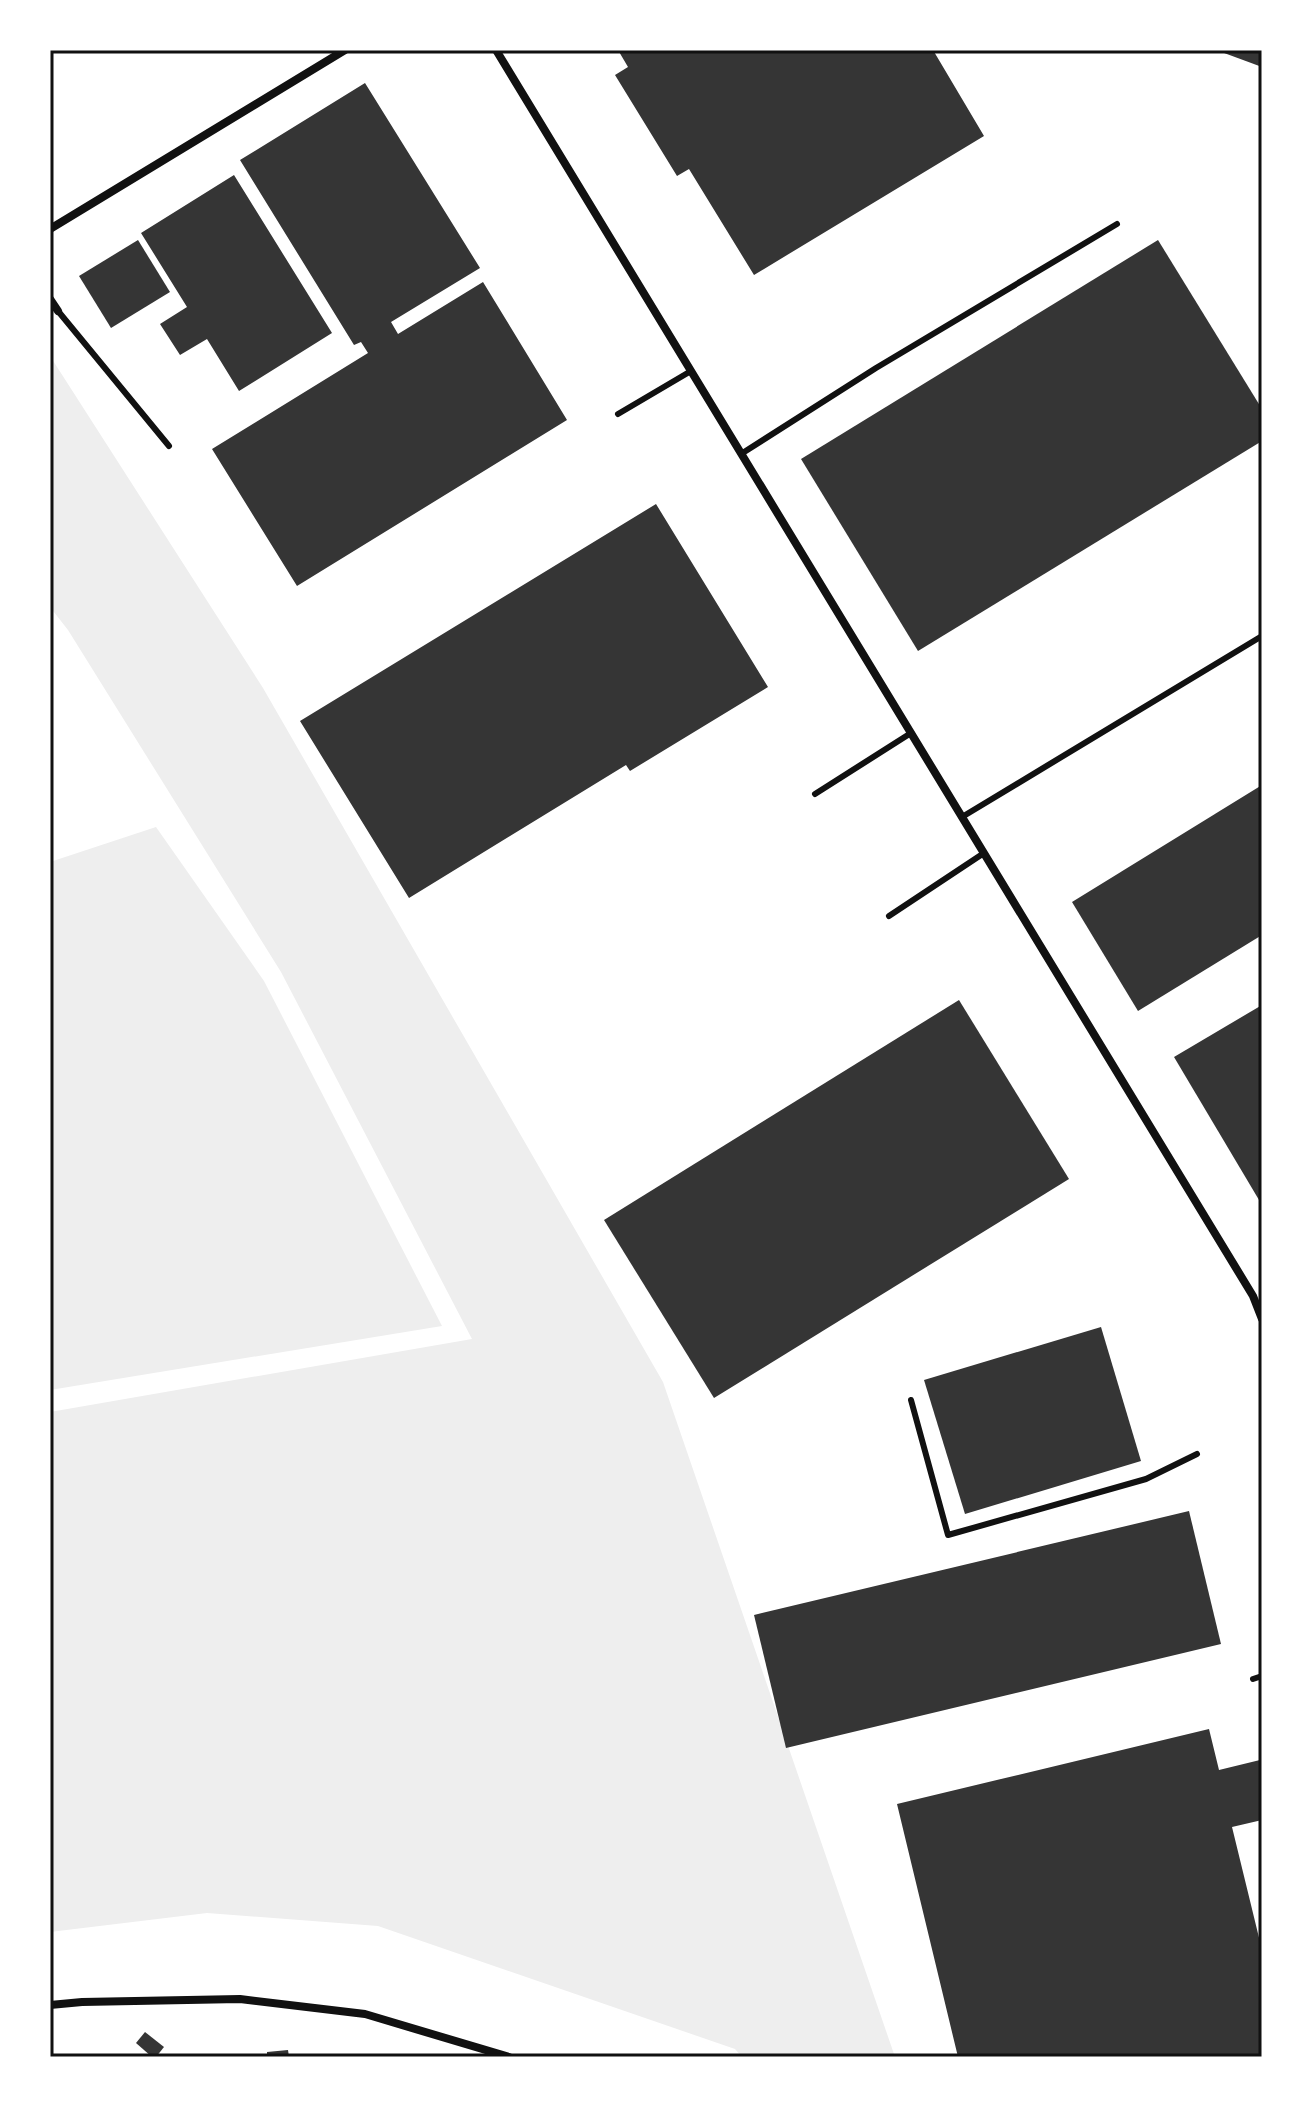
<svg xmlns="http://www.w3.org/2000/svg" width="1312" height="2107" font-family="Commissioner,sans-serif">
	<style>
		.green { fill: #eee }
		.building { fill: #353535 }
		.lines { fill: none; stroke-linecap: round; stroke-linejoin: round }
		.service { stroke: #111; stroke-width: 6 }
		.minor { stroke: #111; stroke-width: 8 }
		.neatline { fill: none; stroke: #111; stroke-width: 3 }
	</style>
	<rect width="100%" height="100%" fill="#fff"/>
	<g class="green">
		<polygon points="50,356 263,688 663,1382 895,2057 742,2057 735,2049 378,1926 207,1913 50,1932 50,1412 472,1339 281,972 68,630 50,607"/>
		<polygon points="156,827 264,981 442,1326 50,1390 50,862"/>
	</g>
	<g class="building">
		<polygon points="618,50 933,50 984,136 754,275 689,169 677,176 615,75 628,67"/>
		<polygon points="1216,50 1262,50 1262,67"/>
		<polygon points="365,83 480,268 391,322 398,334 483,282 567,420 297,586 212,449 368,353 361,342 354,345 240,160"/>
		<polygon points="234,175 332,333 239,391 207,339 180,355 160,324 187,307 141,233"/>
		<polygon points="138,240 170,292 111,328 79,276"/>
		<polygon points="1158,240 1262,409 1262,441 918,651 801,459"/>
		<polygon points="656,504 768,687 630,771 626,765 409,898 300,721"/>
		<polygon points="1262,785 1262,935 1138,1011 1072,902"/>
		<polygon points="959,1000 1069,1179 714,1398 604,1220"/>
		<polygon points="1262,1005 1262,1205 1174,1057"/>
		<polygon points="1101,1327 1141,1461 965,1514 924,1380"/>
		<polygon points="1189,1511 1221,1644 786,1748 754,1615"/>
		<polygon points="1209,1729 1219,1770 1260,1760 1262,1769 1262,1820 1232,1827 1262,1950 1262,2057 958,2057 897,1804"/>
		<polygon points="145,2032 164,2047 156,2057 152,2057 136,2043"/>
		<polygon points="288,2050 289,2057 267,2057 267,2052"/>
	</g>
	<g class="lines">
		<g class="service">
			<polyline points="58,311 169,446"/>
			<polyline points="618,414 691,371"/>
			<polyline points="741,454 876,368 1117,224"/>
			<polyline points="815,794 911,733"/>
			<polyline points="962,817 1262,636"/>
			<polyline points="889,916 984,853"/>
			<polyline points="911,1400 948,1535 1146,1479 1197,1454"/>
			<polyline points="1253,1679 1262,1676"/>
		</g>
		<g class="minor">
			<polyline points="496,50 1253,1296 1262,1319"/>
			<polyline points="50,229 345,50"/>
			<polyline points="50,299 58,311"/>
			<polyline points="50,2005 82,2002 240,1999 365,2014 509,2057"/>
		</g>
	</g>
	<rect width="1312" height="2107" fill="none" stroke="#ffffff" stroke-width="104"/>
	<rect x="52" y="52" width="1208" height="2003" class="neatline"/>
</svg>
